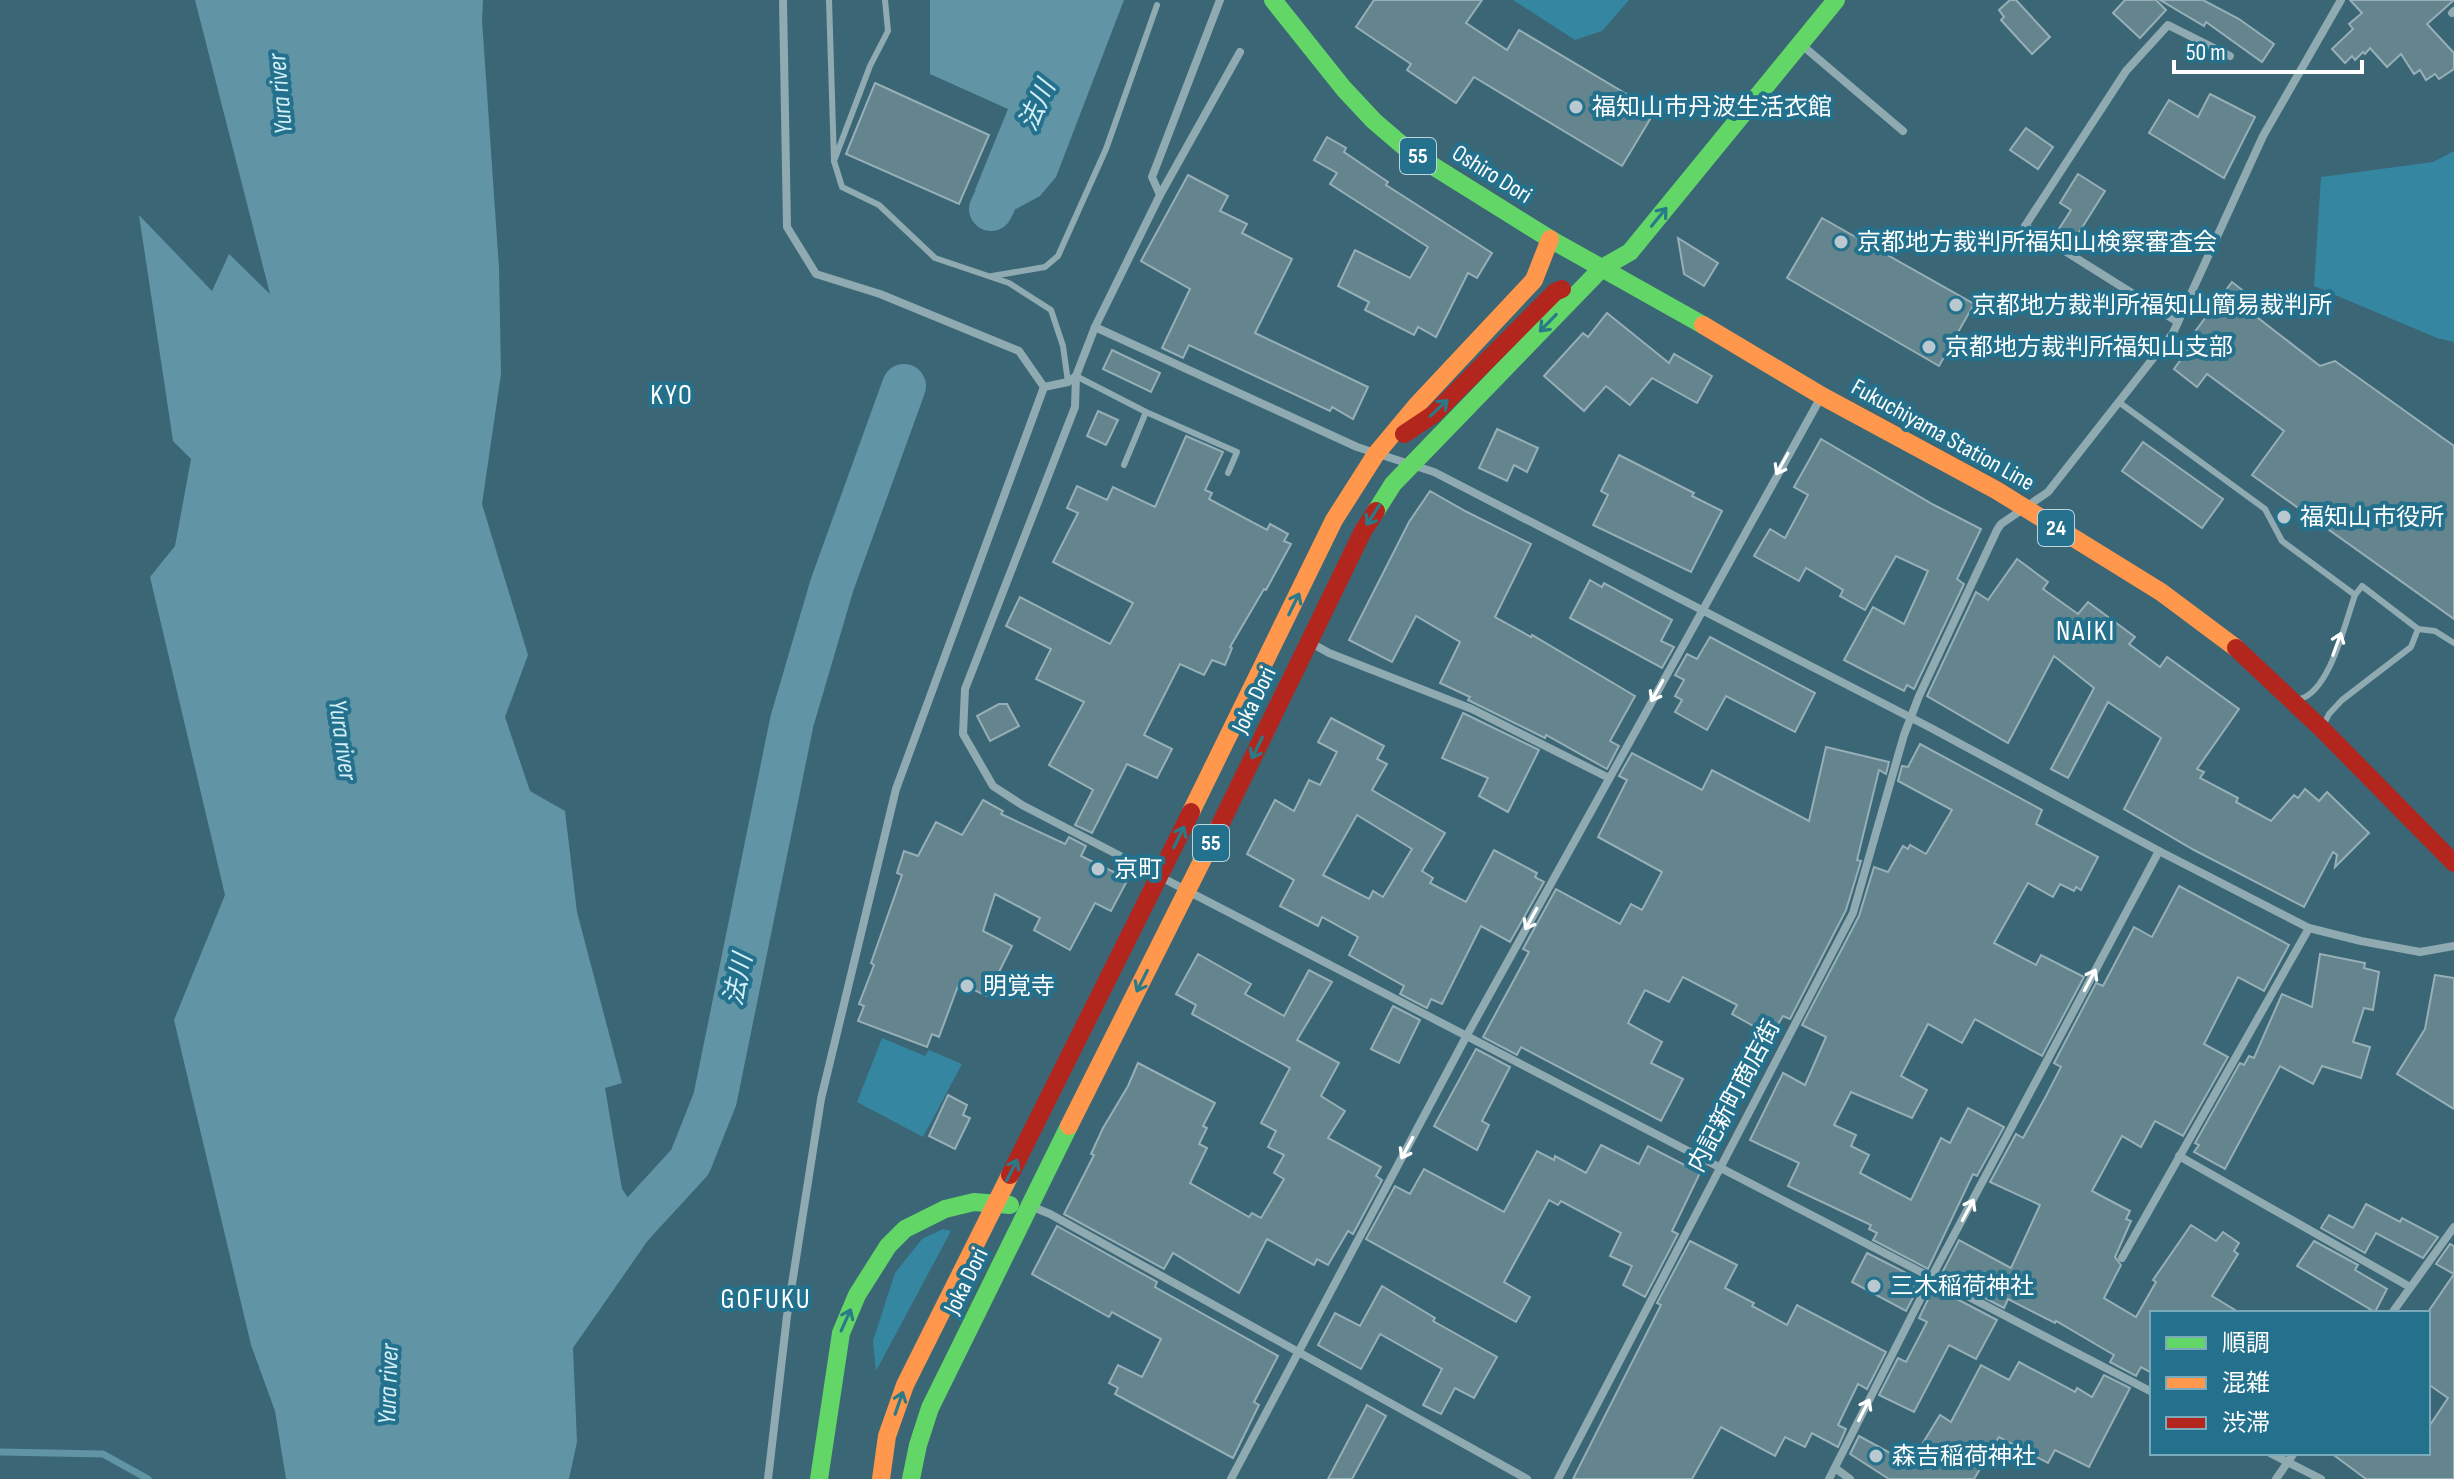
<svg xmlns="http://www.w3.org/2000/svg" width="2454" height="1479" font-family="'Sofia Sans Condensed','Noto Sans JP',sans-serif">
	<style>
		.green { fill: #3586a1 }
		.water { fill: #6194a5 }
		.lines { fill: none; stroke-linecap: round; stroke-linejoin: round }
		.stream { stroke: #6194a5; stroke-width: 7 }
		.river { stroke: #6194a5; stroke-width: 44 }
		.building { fill: #64848e; stroke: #97afb7; stroke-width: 2; fill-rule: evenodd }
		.lane { stroke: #8faab1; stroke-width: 6 }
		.street { stroke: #8faab1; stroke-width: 8 }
		.fast { stroke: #63d668; stroke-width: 18 }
		.slow { stroke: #ff974d; stroke-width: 18 }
		.jam { stroke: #b3261e; stroke-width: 18 }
		.oneway { stroke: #297b89 }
		.oneway2 { stroke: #fff }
		.poi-dot { fill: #bac9cf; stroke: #23718d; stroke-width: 3 }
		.labels { text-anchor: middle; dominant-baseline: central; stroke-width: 8; stroke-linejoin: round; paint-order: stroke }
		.shield { fill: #23718d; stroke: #bdd4dd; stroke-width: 2 }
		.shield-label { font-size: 22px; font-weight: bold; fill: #fff }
		.poi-label { font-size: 24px; fill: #fff; stroke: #23718d; text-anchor: start }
		.street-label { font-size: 24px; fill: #fff; stroke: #23718d }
		.water-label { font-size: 26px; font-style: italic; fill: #d2eef6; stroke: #23718d }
		.quarter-label { font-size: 28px; letter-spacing: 2px; fill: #fff; stroke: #23718d }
	</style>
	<rect width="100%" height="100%" fill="#3b6675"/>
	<g class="green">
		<polygon points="1513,0 1629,0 1602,31 1575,40"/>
		<polygon points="2454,151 2454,342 2437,338 2314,286 2321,177 2433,162"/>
		<polygon points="882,1038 925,1056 929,1050 962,1064 923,1137 857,1102"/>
		<polygon points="943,1229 951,1231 876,1371 873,1341 895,1273 922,1239"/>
	</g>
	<g class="water">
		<polygon points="195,0 483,0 482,20 499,268 501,374 482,504 528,655 505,717 530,791 565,811 577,912 622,1083 605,1088 622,1189 653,1233 573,1348 577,1442 569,1479 286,1479 275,1411 251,1345 174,1020 225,895 150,577 175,546 191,459 173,441 139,215 212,291 229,254 270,294"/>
		<polygon points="930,0 1124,0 1056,177 1040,196 1016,209 975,190 1008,109 930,74"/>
	</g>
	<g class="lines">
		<polyline class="stream" points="0,1452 103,1454 148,1479"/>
		<g class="river">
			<polyline points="991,209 1020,147"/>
			<polyline points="599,1261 690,1162 715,1099 792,721 832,585 904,386"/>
		</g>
	</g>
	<g class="building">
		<polygon points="1374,0 1482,0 1466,23 1507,50 1519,30 1655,111 1622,166 1474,77 1456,103 1407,70 1411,64 1356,27"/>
		<polygon points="2010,0 2016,0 2050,37 2032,54 2001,20 2004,17 1999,10"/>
		<polygon points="2125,0 2156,0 2166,10 2140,38 2113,13"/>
		<polygon points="2160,0 2203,0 2239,19 2274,44 2262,62 2206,22 2204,26"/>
		<polygon points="2350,0 2454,0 2427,24 2454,53 2454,69 2439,79 2435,74 2426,80 2420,70 2414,74 2401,54 2387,67 2370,48 2365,54 2363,52 2355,60 2352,56 2345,63 2332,49 2353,29 2349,24 2362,13"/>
		<polygon points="875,83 989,135 959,204 846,154"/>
		<polygon points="2210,94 2255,117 2224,178 2149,133 2169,100 2198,117"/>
		<polygon points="2026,128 2053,147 2038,169 2010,150"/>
		<polygon points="1327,137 1346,148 1344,152 1388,182 1386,185 1492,253 1477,278 1468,273 1436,337 1418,327 1414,335 1365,310 1369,302 1338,286 1355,250 1410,278 1428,247 1330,184 1337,173 1314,160"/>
		<polygon points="2078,174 2105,191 2071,245 2055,235 2071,210 2060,203"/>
		<polygon points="1188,175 1228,196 1220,211 1247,224 1242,233 1292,259 1255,333 1368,387 1353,419 1332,407 1330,411 1189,345 1183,358 1162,348 1190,289 1141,261"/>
		<polygon points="1822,218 1974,304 1939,366 1787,278"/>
		<polygon points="1678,238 1718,263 1704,286 1684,274"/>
		<polygon points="2232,282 2251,297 2248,300 2258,307 2253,314 2320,366 2335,361 2454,446 2454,619 2252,475 2284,431 2207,374 2197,387 2174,369 2192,344 2188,341"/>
		<polygon points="1607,313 1669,363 1674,354 1712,376 1697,403 1652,378 1630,405 1606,386 1584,411 1544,376 1583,333 1588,337"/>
		<polygon points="1112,350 1160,373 1151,392 1103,369"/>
		<polygon points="1098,411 1118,420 1106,445 1087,436"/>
		<polygon points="1497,429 1538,448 1527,472 1514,465 1507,481 1479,468"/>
		<polygon points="1186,436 1223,452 1205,490 1212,493 1209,499 1267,530 1270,524 1288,534 1284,541 1291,544 1266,590 1264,589 1230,647 1232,648 1225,665 1212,660 1204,675 1180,664 1144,735 1172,749 1157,778 1127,764 1092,833 1075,825 1093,790 1049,765 1084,702 1036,679 1051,649 1006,626 1020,597 1110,644 1133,603 1053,562 1078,513 1067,508 1077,486 1107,500 1113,487 1155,507"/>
		<polygon points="1821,439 1934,505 1981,529 1957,579 1964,584 1914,689 1907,685 1904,691 1844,660 1873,607 1904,624 1928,571 1896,556 1865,610 1840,596 1843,590 1806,568 1799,581 1754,556 1770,529 1785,538 1808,495 1794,487"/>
		<polygon points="2143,442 2223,499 2202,528 2122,471"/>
		<polygon points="1619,455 1694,493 1692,496 1722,511 1691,572 1593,525 1608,495 1601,491"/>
		<polygon points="1430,491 1465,511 1531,544 1495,617 1531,637 1532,635 1635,696 1610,741 1619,746 1607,769 1546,735 1545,738 1468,700 1470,697 1440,683 1460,642 1416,616 1392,662 1349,640 1409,522"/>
		<polygon points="2017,559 2048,582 2043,589 2078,614 2088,602 2135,637 2129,644 2160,667 2167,657 2239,709 2197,769 2204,772 2200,778 2238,798 2236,802 2271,821 2294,795 2298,798 2305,789 2319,801 2327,792 2369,833 2335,867 2337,855 2333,852 2304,907 2194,850 2124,809 2161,738 2108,702 2068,778 2051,769 2094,688 2054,656 2008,743 1927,696 1976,592 1988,600"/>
		<polygon points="1590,580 1602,587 1604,583 1672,620 1661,641 1674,647 1662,668 1570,618"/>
		<polygon points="1710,637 1815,693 1795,732 1726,696 1707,730 1675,712 1682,700 1675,696 1684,680 1675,675 1687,654 1697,659"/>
		<polygon points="999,704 1007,704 1019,726 990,741 977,716"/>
		<polygon points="1463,713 1539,750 1508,812 1479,796 1488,778 1442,758"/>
		<path d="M 1331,718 L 1384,746 L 1377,759 L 1387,764 L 1372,790 L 1445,833 L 1422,871 L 1433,878 L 1430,883 L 1466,902 L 1494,850 L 1537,873 L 1535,877 L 1544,882 L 1510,942 L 1481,926 L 1442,1004 L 1431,999 L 1427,1008 L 1400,994 L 1404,986 L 1349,955 L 1358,937 L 1322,917 L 1318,926 L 1280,906 L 1294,880 L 1247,854 L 1275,800 L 1294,811 L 1309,780 L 1320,785 L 1337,752 L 1318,742 ZM 1357,815 L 1412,849 L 1383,897 L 1373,891 L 1369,899 L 1323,875 Z"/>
		<polygon points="1920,744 2042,810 2036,824 2098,857 2081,890 2076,887 2074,891 2060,884 2053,897 2028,883 1994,943 2036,965 2041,955 2084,977 2042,1056 1975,1019 1962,1043 1928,1024 1901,1076 1927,1090 1912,1118 1851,1092 1834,1125 1856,1135 1851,1146 1869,1155 1860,1173 1911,1200 1941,1138 1950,1143 1968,1108 2004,1127 1977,1176 1973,1174 1928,1269 1873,1240 1877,1233 1869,1229 1871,1225 1788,1186 1799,1163 1750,1140 1783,1073 1805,1085 1826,1037 1802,1025 1859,916 1874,867 1888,872 1903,846 1908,849 1910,845 1926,854 1952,810 1898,781 1902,766 1908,767"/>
		<polygon points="1826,747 1889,762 1886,774 1879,770 1857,860 1861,861 1846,910 1790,1019 1783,1016 1771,1036 1732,1014 1737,1005 1683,977 1669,1002 1645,990 1628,1023 1662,1042 1651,1063 1683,1079 1661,1121 1521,1047 1517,1055 1483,1037 1529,952 1523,949 1556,889 1620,924 1631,904 1642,910 1662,872 1598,837 1627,780 1619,776 1632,753 1702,790 1712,770 1809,821"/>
		<polygon points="983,800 1003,811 1001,814 1065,844 1069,837 1086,846 1081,856 1128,879 1111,911 1095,903 1070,950 1034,930 1040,918 995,894 983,931 1012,946 987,996 959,983 939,1037 932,1034 927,1047 858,1021 864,1006 859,1004 874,965 871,963 902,875 897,873 904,851 918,856 936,822 962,835"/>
		<polygon points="2179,886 2289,945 2264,991 2238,977 2204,1044 2228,1057 2183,1136 2155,1121 2141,1147 2122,1136 2092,1191 2130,1211 2126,1219 2131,1221 2115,1257 2121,1265 2104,1298 2136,1317 2156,1282 2153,1280 2191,1225 2216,1241 2223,1232 2239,1243 2234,1251 2238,1254 2212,1296 2240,1313 2152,1313 2152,1373 2141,1367 2136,1376 2110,1362 2114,1355 2056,1321 2055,1323 2008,1299 2004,1308 1941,1275 1959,1240 2011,1268 2040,1205 1990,1182 2016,1134 2023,1138 2046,1096 2061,1067 2054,1063 2096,983 2103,986 2134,927 2152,937"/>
		<polygon points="1198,954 1251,984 1245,994 1284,1016 1309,970 1332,982 1297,1040 1339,1063 1321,1096 1345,1111 1328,1138 1381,1167 1376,1176 1382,1180 1353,1234 1348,1231 1328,1265 1317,1259 1314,1265 1267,1239 1239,1293 1173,1253 1164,1269 1064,1214 1094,1155 1091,1154 1103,1128 1128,1086 1138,1063 1215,1103 1203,1126 1207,1128 1199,1144 1207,1148 1190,1183 1249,1217 1252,1213 1261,1218 1284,1179 1274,1173 1284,1155 1268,1147 1276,1131 1261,1123 1290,1068 1192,1014 1196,1005 1176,994"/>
		<polygon points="2320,954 2365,963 2364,968 2379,972 2373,1010 2364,1008 2353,1042 2370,1047 2361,1078 2322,1066 2313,1084 2280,1066 2225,1169 2194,1152 2199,1145 2195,1143 2240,1063 2244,1065 2249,1056 2254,1058 2282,994 2312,1007"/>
		<polygon points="2435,975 2454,978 2454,1109 2397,1074 2425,1029"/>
		<polygon points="1393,1006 1420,1020 1399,1063 1371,1049"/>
		<polygon points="1476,1049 1510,1067 1482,1121 1489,1125 1477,1150 1434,1126"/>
		<polygon points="948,1095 967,1105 963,1115 970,1118 955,1149 929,1136"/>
		<polygon points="1601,1145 1639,1164 1648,1146 1700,1173 1672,1231 1678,1234 1645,1297 1623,1285 1632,1266 1610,1256 1621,1233 1561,1201 1558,1205 1549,1200 1504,1282 1530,1297 1516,1322 1366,1239 1395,1186 1410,1194 1424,1169 1504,1212 1537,1151 1554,1160 1555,1156 1586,1173"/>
		<polygon points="2366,1204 2400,1222 2402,1218 2438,1237 2423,1258 2376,1233 2365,1253 2321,1228 2329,1215 2353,1228"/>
		<polygon points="1057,1226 1157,1282 1155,1287 1278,1356 1254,1402 1259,1405 1233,1458 1115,1394 1118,1388 1109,1383 1118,1365 1142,1377 1161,1339 1112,1312 1109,1317 1032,1274"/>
		<polygon points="1690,1241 1737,1265 1725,1288 1754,1303 1752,1306 1787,1325 1797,1305 1886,1352 1867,1389 1858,1384 1838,1425 1846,1429 1838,1447 1812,1433 1805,1447 1785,1437 1775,1456 1721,1427 1692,1479 1573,1479 1661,1305 1657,1303"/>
		<polygon points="2314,1241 2358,1265 2355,1270 2387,1289 2375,1312 2297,1266"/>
		<polygon points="2450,1244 2454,1246 2454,1274 2436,1264"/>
		<polygon points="1867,1253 1922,1281 1906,1311 1852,1282"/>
		<polygon points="2454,1274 2454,1479 2366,1479 2331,1453 2428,1453 2428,1428 2448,1398 2428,1384 2428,1312"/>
		<polygon points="1382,1286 1435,1318 1433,1321 1497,1357 1474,1398 1455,1388 1441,1414 1423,1405 1442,1369 1380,1334 1361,1369 1318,1345 1335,1313 1360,1326"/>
		<polygon points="1934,1287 1997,1320 1976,1359 1949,1345 1914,1412 1879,1395 1898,1358 1906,1362 1927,1322 1919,1318"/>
		<polygon points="2019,1362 2075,1392 2077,1388 2092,1397 2104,1375 2130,1388 2089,1467 2055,1450 2048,1463 1999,1437 1974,1479 1889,1479 1850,1454 1859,1436 1910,1464 1940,1415 1951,1422 1981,1365 2009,1380"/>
		<polygon points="1367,1405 1386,1416 1352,1479 1328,1479"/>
	</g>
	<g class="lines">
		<g class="lane">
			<polyline points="829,0 834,161 870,66 888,31 885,0"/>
			<polyline points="834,161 842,187 879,205 935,258 1009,283 1051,310 1063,346 1068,382"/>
			<polyline points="992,276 1045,267 1058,256 1106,149 1157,5"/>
			<polyline points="1076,376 1146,412 1237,452 1228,473"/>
			<polyline points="2120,403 2265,509 2282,541 2355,595"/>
			<polyline points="1124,465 1146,412"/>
			<path d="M 2300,699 C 2330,691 2345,623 2355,595 L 2362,586 L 2418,629 L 2435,631 L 2454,643"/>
			<polyline points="2324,724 2329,714 2342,700 2411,647 2418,629"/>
		</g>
		<g class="street">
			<polyline points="783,0 787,227 816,274 880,294 1019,351 1044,387"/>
			<path d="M 1220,0 L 1152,177 L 1160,195 L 1095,327 L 1076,376 L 1075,407 L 965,689 L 963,734 L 993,786 L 1022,805 C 1399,1001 1775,1198 2152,1392"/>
			<polyline points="2452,13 2454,11"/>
			<polyline points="1803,46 1903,131"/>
			<polyline points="1160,195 1240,52"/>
			<polyline points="2178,322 2025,226 2126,71 2168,25 2230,56"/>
			<polyline points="1095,327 1357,447 1434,472 1931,728 2159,851 2309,928 2361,941 2420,952 2454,946"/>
			<polyline points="1044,387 1068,382 1076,376"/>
			<polyline points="1313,644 1329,653 1472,709 1609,778"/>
			<polyline points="2179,1156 2410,1287"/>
			<polyline points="1033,1207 1050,1214 1527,1479"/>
			<polyline points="2122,1258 2309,928"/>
			<polyline points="2392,1313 2454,1227"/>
			<polyline points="2270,1453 2321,1479"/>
			<polyline points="1835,1468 1850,1479"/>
			<polyline points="768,1479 787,1316 821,1099 896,789 1044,387"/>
			<polyline points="1231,1479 1467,1035 1821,397"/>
			<polyline points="1558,1479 1853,913 1904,735 1919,696 1997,530 2001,524 2048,492 2173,333 2263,136 2341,0"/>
			<polyline points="1829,1479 1931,1278 2159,851"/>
			<polyline points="2276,1479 2294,1453"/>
		</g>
		<g class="fast">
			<polyline points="1273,0 1344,89 1374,121 1409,151 1550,239 1703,325"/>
			<polyline points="1602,268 1630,252 1836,0"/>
			<polyline points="1376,511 1393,484 1602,268"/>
			<polyline points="819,1479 841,1333 857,1295 888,1246 905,1229 945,1209 974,1202 1010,1205"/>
			<polyline points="911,1479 918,1445 930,1408 1069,1126"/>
		</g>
		<g class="slow">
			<polyline points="1703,325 1822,396 1996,490 2161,592 2236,648"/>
			<polyline points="1191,812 1334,520 1376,454 1416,406 1534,280 1550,239"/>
			<polyline points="1069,1126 1220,825"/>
			<polyline points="881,1479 887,1436 905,1385 1010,1175"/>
		</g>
		<g class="jam">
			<polyline points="1404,434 1434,414 1555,292 1562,289"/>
			<polyline points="2236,648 2322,729 2454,863"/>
			<polyline points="1220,825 1363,531 1376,511"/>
			<polyline points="1010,1175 1191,812"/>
		</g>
	</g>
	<defs><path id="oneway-shaft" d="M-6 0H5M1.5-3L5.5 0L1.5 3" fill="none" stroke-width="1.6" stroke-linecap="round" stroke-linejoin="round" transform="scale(2)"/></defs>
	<g class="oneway">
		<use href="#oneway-shaft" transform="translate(1659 217) rotate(-51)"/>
		<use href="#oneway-shaft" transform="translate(1548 323) rotate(134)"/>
		<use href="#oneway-shaft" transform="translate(1439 408) rotate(-43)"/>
		<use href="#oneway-shaft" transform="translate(1373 515) rotate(123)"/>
		<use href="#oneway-shaft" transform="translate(1294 604) rotate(-64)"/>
		<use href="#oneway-shaft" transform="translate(1257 748) rotate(116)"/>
		<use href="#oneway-shaft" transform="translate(1179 837) rotate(-64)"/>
		<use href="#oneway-shaft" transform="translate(1142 981) rotate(117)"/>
		<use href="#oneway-shaft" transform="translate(1012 1170) rotate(-63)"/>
		<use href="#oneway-shaft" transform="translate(846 1320) rotate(-66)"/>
		<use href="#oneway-shaft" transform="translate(899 1403) rotate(-71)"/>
	</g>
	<g class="oneway2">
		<use href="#oneway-shaft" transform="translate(1782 464) rotate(119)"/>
		<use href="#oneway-shaft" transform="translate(2337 644) rotate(-70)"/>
		<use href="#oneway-shaft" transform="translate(1657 691) rotate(119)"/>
		<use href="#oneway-shaft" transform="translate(1531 919) rotate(119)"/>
		<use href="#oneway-shaft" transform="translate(2090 980) rotate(-62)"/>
		<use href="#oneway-shaft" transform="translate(1407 1148) rotate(118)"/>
		<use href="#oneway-shaft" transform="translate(1968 1210) rotate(-62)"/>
		<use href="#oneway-shaft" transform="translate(1864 1410) rotate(-63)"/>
	</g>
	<g class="poi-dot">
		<circle cx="1576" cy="107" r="8"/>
		<circle cx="1841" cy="242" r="8"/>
		<circle cx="1956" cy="305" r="8"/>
		<circle cx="1929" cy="347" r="8"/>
		<circle cx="2284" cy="517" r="8"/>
		<circle cx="1098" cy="869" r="8"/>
		<circle cx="967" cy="986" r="8"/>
		<circle cx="1874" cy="1286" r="8"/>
		<circle cx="1876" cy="1456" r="8"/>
	</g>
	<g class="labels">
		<g class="shield">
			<rect x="1400" y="138" width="36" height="36" rx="6"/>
			<rect x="2038" y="510" width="36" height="36" rx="6"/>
			<rect x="1193" y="825" width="36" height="36" rx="6"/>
		</g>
		<g class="shield-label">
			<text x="1418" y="156">55</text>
			<text x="2056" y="528">24</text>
			<text x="1211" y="843">55</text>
		</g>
		<g class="poi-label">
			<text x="1592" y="107">福知山市丹波生活衣館</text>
			<text x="1857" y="242">京都地方裁判所福知山検察審査会</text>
			<text x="1972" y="305">京都地方裁判所福知山簡易裁判所</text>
			<text x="1945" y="347">京都地方裁判所福知山支部</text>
			<text x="2300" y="517">福知山市役所</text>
			<text x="1114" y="869">京町</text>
			<text x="983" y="986">明覚寺</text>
			<text x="1890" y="1286">三木稲荷神社</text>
			<text x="1892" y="1456">森吉稲荷神社</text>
		</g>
		<g class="street-label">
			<text transform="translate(1492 174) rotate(32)">Oshiro Dori</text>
			<text transform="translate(1943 435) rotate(29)">Fukuchiyama Station Line</text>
			<text transform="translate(1254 700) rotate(-64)">Joka Dori</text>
			<text transform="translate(1734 1096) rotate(-62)">内記新町商店街</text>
			<text transform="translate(966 1281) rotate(-64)">Joka Dori</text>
		</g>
		<g class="water-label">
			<text transform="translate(281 94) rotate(-95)">Yura river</text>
			<text transform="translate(1038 106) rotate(-66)">法川</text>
			<text transform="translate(342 740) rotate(82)">Yura river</text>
			<text transform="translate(739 980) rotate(-78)">法川</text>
			<text transform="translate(389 1384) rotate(-88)">Yura river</text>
		</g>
		<g class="quarter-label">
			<text x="672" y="395">KYO</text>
			<text x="2086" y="631">NAIKI</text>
			<text x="766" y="1299">GOFUKU</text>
		</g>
	</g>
	<rect x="2150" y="1311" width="280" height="144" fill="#23718d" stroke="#7baabb" stroke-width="2"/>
	<rect x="2166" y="1337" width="40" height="12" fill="#63d668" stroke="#7baabb" stroke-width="2"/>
	<text x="2222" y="1351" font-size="24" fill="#ffffff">順調</text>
	<rect x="2166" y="1377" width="40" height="12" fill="#ff974d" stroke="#7baabb" stroke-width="2"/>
	<text x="2222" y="1391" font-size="24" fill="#ffffff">混雑</text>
	<rect x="2166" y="1417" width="40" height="12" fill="#b3261e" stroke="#7baabb" stroke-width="2"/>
	<text x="2222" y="1431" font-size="24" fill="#ffffff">渋滞</text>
	<path d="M2174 60v12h188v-12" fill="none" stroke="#ffffff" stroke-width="4"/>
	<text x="2186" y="60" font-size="24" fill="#ffffff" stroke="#23718d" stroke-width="6" paint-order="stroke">50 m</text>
</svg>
